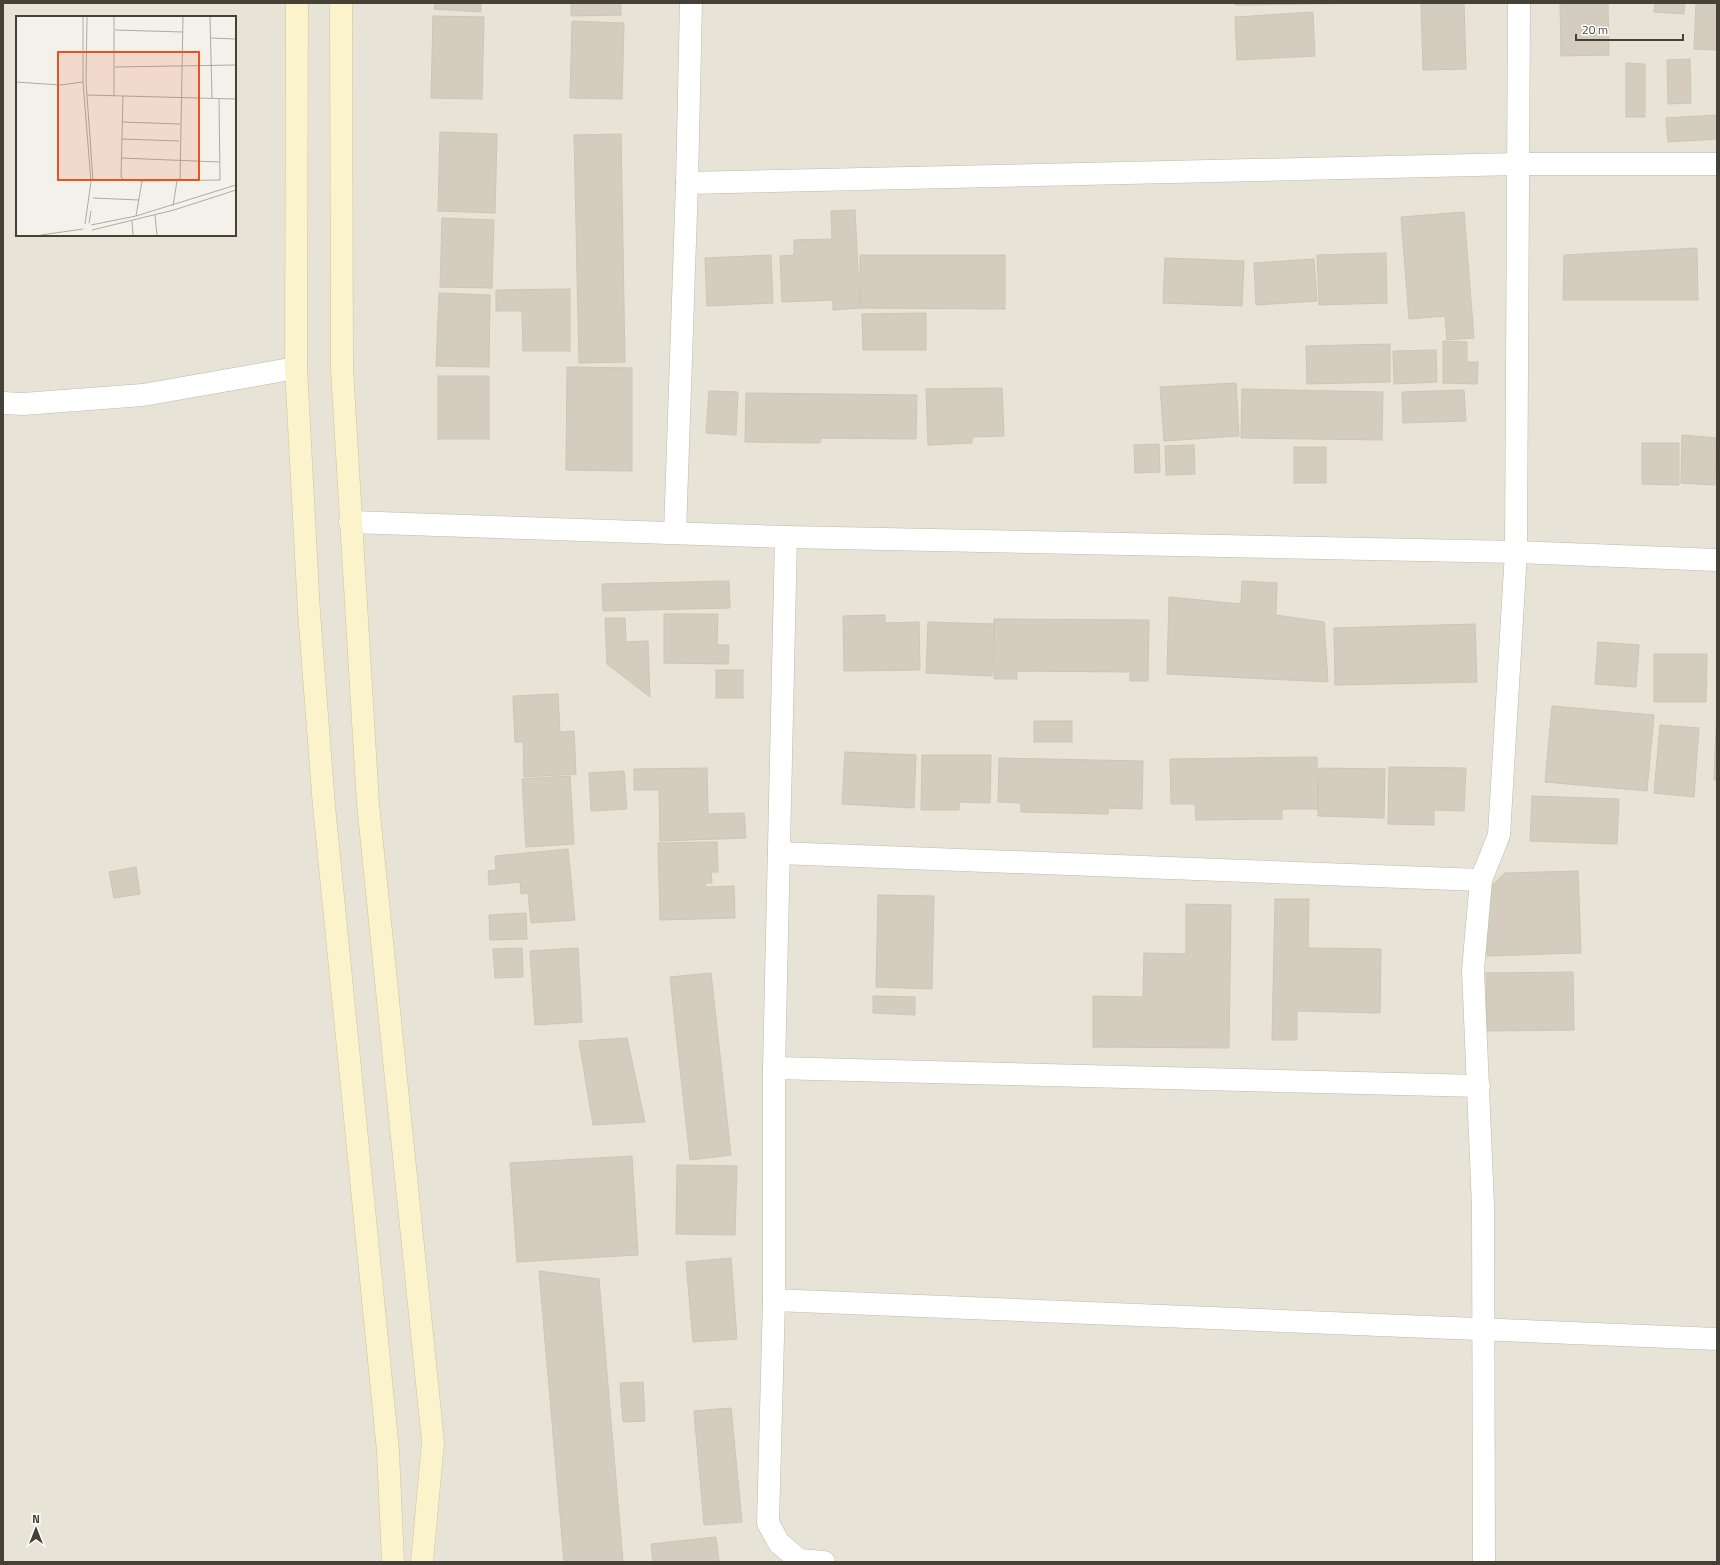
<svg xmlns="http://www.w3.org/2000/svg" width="1720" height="1565" font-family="'Titillium Web',sans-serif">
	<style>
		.residential { fill: #e7e3d7; fill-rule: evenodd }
		.building { fill: #d4cdbf; stroke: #cec5b2 }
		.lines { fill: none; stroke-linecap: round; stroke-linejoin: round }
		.street-casing { stroke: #beb9ac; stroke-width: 23 }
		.secondary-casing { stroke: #d0c59b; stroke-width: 23 }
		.street { stroke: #fff; stroke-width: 22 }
		.secondary { stroke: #fbf3cb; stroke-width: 22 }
		.inset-road { fill: none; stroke: #aeaba2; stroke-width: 1 }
		.view { fill: #ec5126; fill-opacity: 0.15; stroke: #ec5126; stroke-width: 2 }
		.inset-edge { fill: none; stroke: #464137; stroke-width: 2 }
	</style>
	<rect width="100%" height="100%" fill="#f3f1e9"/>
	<path class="residential" d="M 3,3 L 1717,3 L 1717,1562 L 3,1562 ZM 17,17 L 235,17 L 235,235 L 17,235 Z"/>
	<g class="building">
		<polygon points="435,3 481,3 481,12 434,9"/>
		<polygon points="571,3 621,3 621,15 571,16"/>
		<polygon points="1235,3 1385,3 1235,5"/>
		<polygon points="1421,3 1464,3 1466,69 1423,70"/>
		<polygon points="1560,3 1608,3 1609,55 1561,56"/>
		<polygon points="1655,3 1685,3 1684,14 1654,12"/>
		<polygon points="1696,3 1717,3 1717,50 1694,49"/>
		<polygon points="1313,12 1315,56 1237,60 1235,17"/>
		<polygon points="433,16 484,17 482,99 431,98"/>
		<polygon points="572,21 624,23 622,99 570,98"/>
		<polygon points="1690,59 1691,103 1668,104 1667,60"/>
		<polygon points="1626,63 1645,64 1645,117 1626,117"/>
		<polygon points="1717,115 1717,139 1668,142 1666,118"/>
		<polygon points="440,132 497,134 495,213 438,211"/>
		<polygon points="621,134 625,362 579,363 574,135"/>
		<polygon points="855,210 860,308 833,310 833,300 782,302 780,256 794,255 794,240 832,239 831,211"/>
		<polygon points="1464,212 1474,338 1447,340 1445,316 1409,319 1401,217"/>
		<polygon points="442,218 494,220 492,288 440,287"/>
		<polygon points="1697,248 1698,300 1563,300 1564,255"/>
		<polygon points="1386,253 1387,303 1319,305 1317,255"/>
		<polygon points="771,255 773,303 707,306 705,258"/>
		<polygon points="860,255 1005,255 1005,309 860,308"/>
		<polygon points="1165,258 1244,261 1242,306 1163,303"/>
		<polygon points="1314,259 1317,301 1256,305 1254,263"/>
		<polygon points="570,289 570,351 523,351 522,311 496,311 496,290"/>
		<polygon points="439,293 490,295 489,367 436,366"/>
		<polygon points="926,313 926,350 863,350 862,314"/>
		<polygon points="1443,341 1467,342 1467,362 1478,362 1477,384 1443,383"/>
		<polygon points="1390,344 1390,382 1307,384 1306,346"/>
		<polygon points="1436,350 1437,382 1394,384 1393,351"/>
		<polygon points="567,367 632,368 632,471 566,470"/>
		<rect x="438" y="376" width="51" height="63"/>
		<polygon points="1236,383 1239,436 1164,441 1160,387"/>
		<polygon points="1002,388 1004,436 972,437 972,443 928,445 926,389"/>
		<polygon points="1242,389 1383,392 1382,440 1241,438"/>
		<polygon points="1464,390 1466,421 1403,423 1402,392"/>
		<polygon points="709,391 738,392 736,435 706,433"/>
		<polygon points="746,393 917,395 916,439 821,438 820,443 745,442"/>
		<polygon points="1682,435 1716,438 1715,485 1681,483"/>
		<polygon points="1642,443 1679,443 1679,485 1642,484"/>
		<polygon points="1159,444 1160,472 1135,473 1134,445"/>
		<polygon points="1194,445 1195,474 1166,475 1165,446"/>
		<rect x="1294" y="447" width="32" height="36"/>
		<polygon points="729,581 730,608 603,611 602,584"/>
		<polygon points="1242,581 1277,583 1276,615 1324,622 1328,682 1167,674 1169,597 1241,604"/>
		<polygon points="664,614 718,614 717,645 729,645 728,664 664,663"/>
		<polygon points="885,615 885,623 919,622 920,670 844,671 843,616"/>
		<polygon points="605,618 625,618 626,642 648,641 650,697 607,664"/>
		<polygon points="994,619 1149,620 1148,681 1130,681 1130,672 1017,671 1017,679 994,679"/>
		<polygon points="928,622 994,624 992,676 926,673"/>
		<polygon points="1475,624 1477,682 1335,685 1334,628"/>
		<polygon points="1598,642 1639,645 1636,687 1595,684"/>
		<polygon points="1654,654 1707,654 1706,702 1654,702"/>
		<rect x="716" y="670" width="27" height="28"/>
		<polygon points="558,694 560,732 574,731 576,774 524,777 523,742 515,742 513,696"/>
		<polygon points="1717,704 1717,780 1714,780"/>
		<polygon points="1552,706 1654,715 1647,791 1545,782"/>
		<rect x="1034" y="721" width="38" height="21"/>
		<polygon points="1660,725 1699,728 1694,797 1654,793"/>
		<polygon points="845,752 916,755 914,808 842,804"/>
		<polygon points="922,755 991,755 990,803 959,802 959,810 921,810"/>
		<polygon points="1317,757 1318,809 1282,809 1282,819 1196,820 1195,804 1171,804 1170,759"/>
		<polygon points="999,758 1143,761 1142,809 1108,808 1108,814 1021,812 1021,803 998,802"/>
		<polygon points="1389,767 1466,768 1464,811 1434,810 1434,825 1388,824"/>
		<polygon points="707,768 708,814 744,813 746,838 660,841 659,790 634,790 634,769"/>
		<polygon points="1319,768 1385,769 1384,818 1318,816"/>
		<polygon points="624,771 627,809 591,811 589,773"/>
		<polygon points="570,776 574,844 526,847 522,779"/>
		<polygon points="1532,796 1619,799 1617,844 1530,841"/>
		<polygon points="717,842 718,872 711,872 712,883 706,883 706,887 734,886 735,918 660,920 658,843"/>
		<polygon points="568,849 575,920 531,923 528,893 521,894 520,882 489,885 488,871 496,870 495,856"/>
		<polygon points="136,867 140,894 114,898 109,872"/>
		<polygon points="1578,871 1581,953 1487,956 1486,891 1505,873"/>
		<polygon points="878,895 934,896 932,989 876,987"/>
		<polygon points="1275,899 1309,899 1308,948 1381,949 1380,1013 1297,1011 1297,1040 1272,1040"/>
		<polygon points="1186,904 1231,905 1229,1048 1093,1047 1093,996 1143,997 1144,953 1186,954"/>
		<polygon points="526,913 527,939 490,940 489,915"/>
		<polygon points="522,948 523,977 495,978 493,949"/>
		<polygon points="578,948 582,1022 535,1025 530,951"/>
		<polygon points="1573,972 1574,1030 1487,1031 1486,973"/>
		<polygon points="711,973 731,1155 690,1160 670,977"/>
		<polygon points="873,996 915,997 915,1015 873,1013"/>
		<polygon points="627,1038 645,1122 593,1125 579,1041"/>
		<polygon points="632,1156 638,1255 517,1262 510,1163"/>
		<polygon points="677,1165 737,1166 735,1235 676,1234"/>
		<polygon points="731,1258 737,1339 693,1342 686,1262"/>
		<polygon points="539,1271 599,1279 623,1562 564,1562"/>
		<polygon points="643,1382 645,1421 623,1422 620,1383"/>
		<polygon points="731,1408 742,1522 704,1525 694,1411"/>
		<polygon points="716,1537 719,1562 653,1562 651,1544"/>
	</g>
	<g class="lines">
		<g class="street-casing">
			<g id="street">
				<polyline points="687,183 1518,164 1717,164"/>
				<polyline points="3,403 23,404 143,395 296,368"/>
				<polyline points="350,522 786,537 1516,552 1717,560"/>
				<polyline points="675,533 687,183 691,3"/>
				<polyline points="786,537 774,1068 774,1300 768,1523 779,1543 799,1560 824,1562"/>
				<polyline points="779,853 1481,880"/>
				<polyline points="774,1068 1479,1086"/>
				<polyline points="774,1300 1717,1339"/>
				<polyline points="1484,1562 1483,1206 1473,970 1481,880 1499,835 1516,552 1519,3"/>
			</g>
		</g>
		<g class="secondary-casing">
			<g id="secondary">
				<polyline points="297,3 296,368 309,612 324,806 388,1451 393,1562"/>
				<polyline points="341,3 342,369 368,804 433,1442 422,1562"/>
			</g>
		</g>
		<use href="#street" class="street"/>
		<use href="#secondary" class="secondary"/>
	</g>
	<g transform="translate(16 16)">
		<rect width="220" height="220" fill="#f3f1e9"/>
		<path class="inset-road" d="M 67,1 L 67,66 L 75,166 L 69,208M 71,1 L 70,66 L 77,164M 194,1 L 196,82M 99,14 L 167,16M 195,22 L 220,23M 99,51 L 220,49M 0,66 L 44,69 L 67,66M 71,79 L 220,83M 98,80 L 98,1M 107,80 L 105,161 L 108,164 L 126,165 L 204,164 L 203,82M 106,106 L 164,108M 106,123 L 163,125M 106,142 L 203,146M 164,165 L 167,1M 77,182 L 123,184M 157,190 L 161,165M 139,199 L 141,219M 120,200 L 126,165M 116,205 L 117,219M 73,207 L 75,195M 75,209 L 120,200 L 220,169M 76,214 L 158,194 L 220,174M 25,219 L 67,213"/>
		<path class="view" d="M 42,36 L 183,36 L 183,164 L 42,164 Z"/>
		<rect width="220" height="220" class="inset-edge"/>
	</g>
	<rect width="1720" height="1565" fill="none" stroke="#464137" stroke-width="8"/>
	<g transform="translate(36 1529)" stroke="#ffffff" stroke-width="3" paint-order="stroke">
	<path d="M0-3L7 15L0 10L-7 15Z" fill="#464137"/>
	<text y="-6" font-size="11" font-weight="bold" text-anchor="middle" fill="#464137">N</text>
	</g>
	<path d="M1576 34v6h107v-6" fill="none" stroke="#464137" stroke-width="2"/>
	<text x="1582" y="34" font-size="12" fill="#464137" stroke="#ffffff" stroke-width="3" paint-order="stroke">20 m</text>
</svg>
